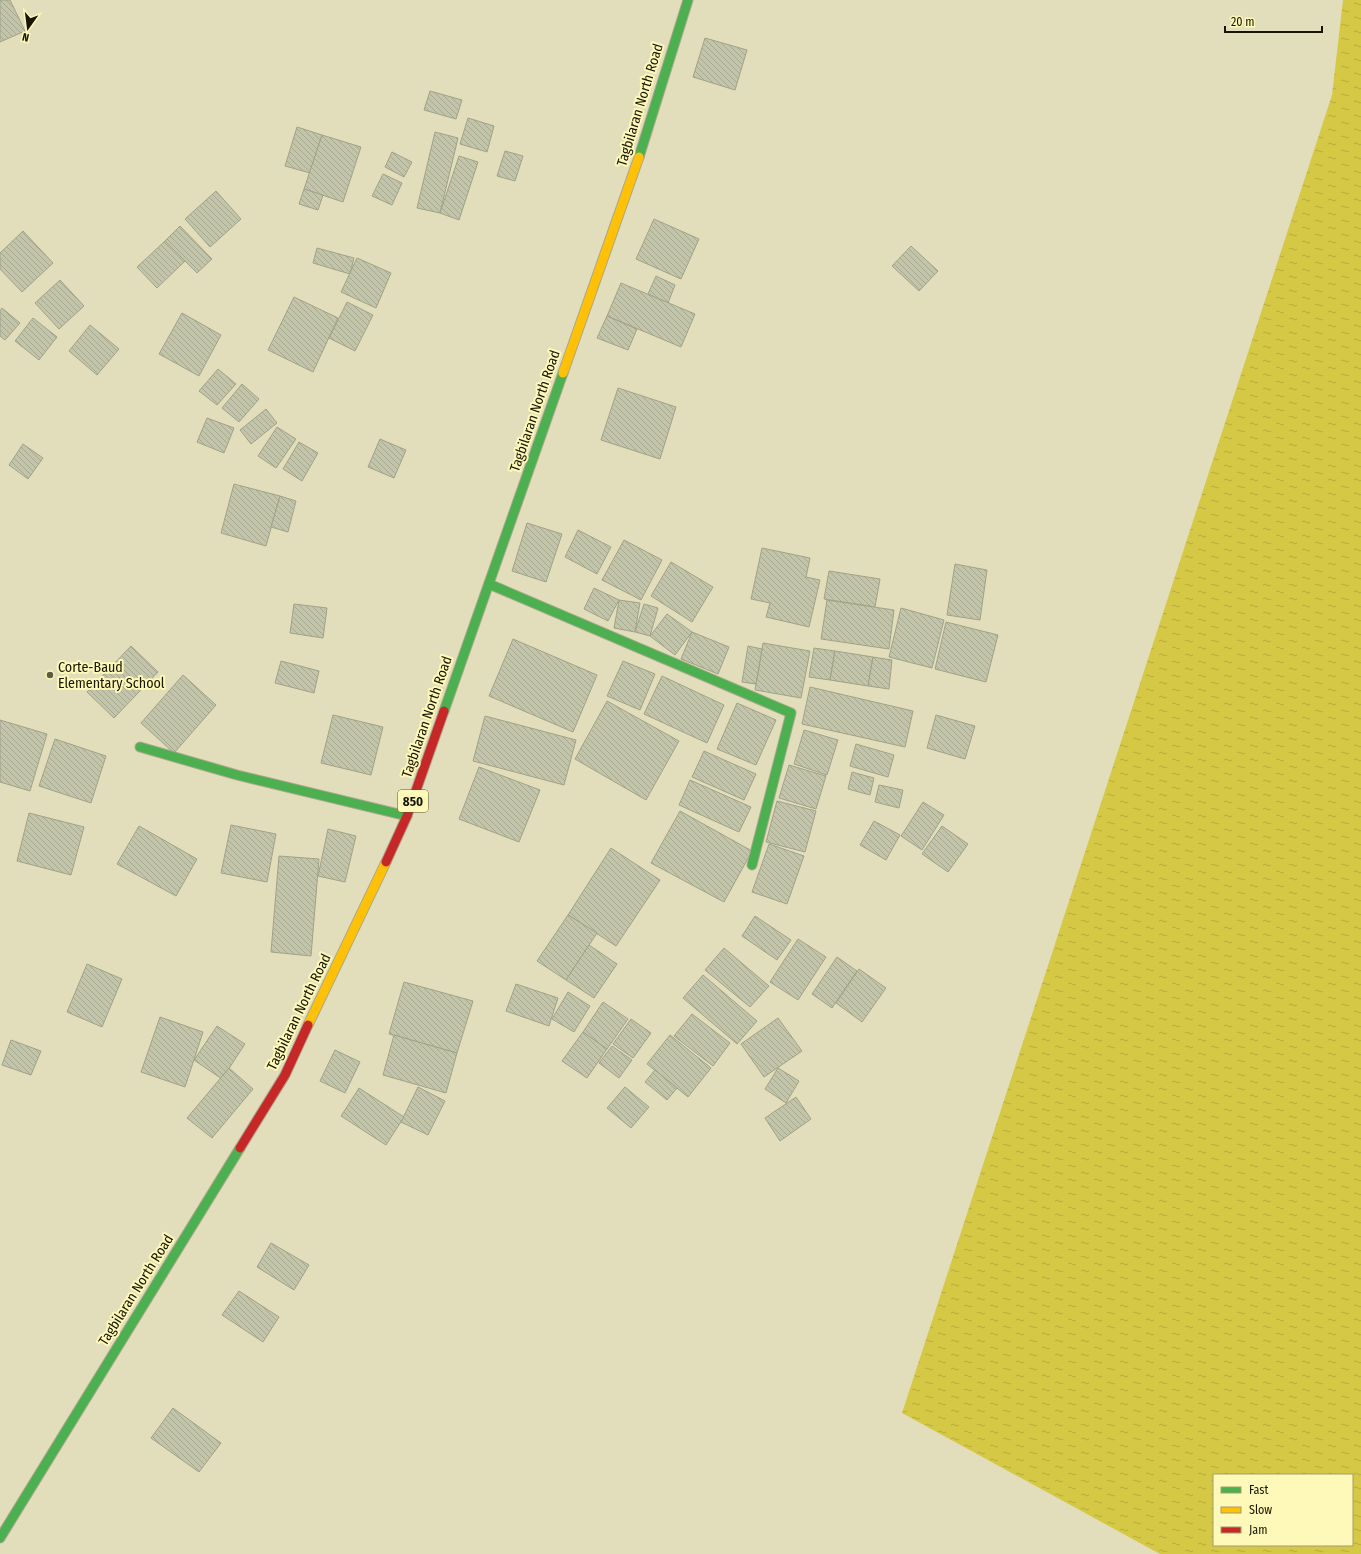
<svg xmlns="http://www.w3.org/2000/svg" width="1361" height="1554" font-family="'Fira Sans Condensed',sans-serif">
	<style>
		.water { fill: url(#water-ripples); fill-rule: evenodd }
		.building { fill: url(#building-back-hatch); stroke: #a0a287 }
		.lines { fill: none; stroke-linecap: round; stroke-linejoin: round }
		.fast-casing { stroke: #aaa88c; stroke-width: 11 }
		.slow-casing { stroke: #aaa88c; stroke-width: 11 }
		.jam-casing { stroke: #aaa88c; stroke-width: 11 }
		.fast { stroke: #4caf50; stroke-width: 9 }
		.slow { stroke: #ffc107; stroke-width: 9 }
		.jam { stroke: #c62828; stroke-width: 9 }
		.poi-dot { fill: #5e5b41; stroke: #fef8b9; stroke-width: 1.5 }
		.labels { text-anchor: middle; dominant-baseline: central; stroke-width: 4; stroke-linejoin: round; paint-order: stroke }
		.shield { fill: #fef8b9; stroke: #5c5838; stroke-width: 1 }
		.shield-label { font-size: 13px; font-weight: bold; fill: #171400 }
		.street-label { font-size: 14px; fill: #171400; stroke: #fef8b9 }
		.poi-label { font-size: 14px; fill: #171400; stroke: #fef8b9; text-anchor: start }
	</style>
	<defs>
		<pattern id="water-ripples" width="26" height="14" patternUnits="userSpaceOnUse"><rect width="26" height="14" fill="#d5c845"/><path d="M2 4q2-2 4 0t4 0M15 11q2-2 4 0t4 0" fill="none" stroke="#b6ab3b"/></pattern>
		<pattern id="building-back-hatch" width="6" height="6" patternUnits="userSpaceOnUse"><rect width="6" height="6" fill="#c3c5aa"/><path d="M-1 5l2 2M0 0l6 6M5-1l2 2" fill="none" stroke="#a7a890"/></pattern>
	</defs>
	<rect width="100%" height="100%" fill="#e2debb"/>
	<path class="water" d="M 1343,0 L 1361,0 L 1361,1554 L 1160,1554 L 902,1413 L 1332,95 ZM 1214,1475 L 1352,1475 L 1352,1545 L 1214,1545 Z"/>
	<g class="building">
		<polygon points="0,0 10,0 25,31 0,42"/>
		<polygon points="705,38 747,50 735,90 693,77"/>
		<polygon points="430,91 462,100 456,119 424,110"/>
		<polygon points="468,118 494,126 487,152 460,144"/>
		<polygon points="297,127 322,135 310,173 285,166"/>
		<polygon points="435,132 458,138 440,213 417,208"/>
		<polygon points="322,135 361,147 343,202 304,189"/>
		<polygon points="505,151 523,156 515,181 497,176"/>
		<polygon points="392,152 412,162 404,177 385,167"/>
		<polygon points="459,156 478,162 459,220 440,213"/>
		<polygon points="383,174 402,183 392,205 372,196"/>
		<polygon points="304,189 323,195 318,210 299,204"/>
		<polygon points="216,191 241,219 210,247 185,219"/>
		<polygon points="654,219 699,239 681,279 636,259"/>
		<polygon points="180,226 212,259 197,273 165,241"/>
		<polygon points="23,231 53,263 22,292 0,269 0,253"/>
		<polygon points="165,241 185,261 157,288 137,267"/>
		<polygon points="911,246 938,271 919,291 892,266"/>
		<polygon points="317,248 354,258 350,274 313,263"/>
		<polygon points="357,258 391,273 376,308 341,292"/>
		<polygon points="656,276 675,285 668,303 648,294"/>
		<polygon points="60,280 84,306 59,329 35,303"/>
		<polygon points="621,283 695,314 681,347 607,316"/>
		<polygon points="294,297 338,318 313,372 268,350"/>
		<polygon points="347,302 373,315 355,351 329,338"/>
		<polygon points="2,308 20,323 5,340 0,336 0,311"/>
		<polygon points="182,313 221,335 199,376 159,354"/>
		<polygon points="607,316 637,329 628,350 597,338"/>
		<polygon points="33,318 57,337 39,360 15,341"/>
		<polygon points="90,325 119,349 97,375 69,351"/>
		<polygon points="218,369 236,384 217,405 199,391"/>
		<polygon points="242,384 259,399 239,422 222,408"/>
		<polygon points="618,388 676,407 660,459 601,440"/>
		<polygon points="266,409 277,423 251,444 240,430"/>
		<polygon points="207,418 234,428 224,453 197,442"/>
		<polygon points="277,427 296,439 276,468 258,456"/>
		<polygon points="380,439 406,450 394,478 368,467"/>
		<polygon points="299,442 318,453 302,481 283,469"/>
		<polygon points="23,444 43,458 28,479 9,465"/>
		<polygon points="234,484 280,496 266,546 221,533"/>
		<polygon points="280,496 296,501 288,532 271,527"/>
		<polygon points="527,523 562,534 546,582 512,571"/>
		<polygon points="578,530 611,547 597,574 565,557"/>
		<polygon points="624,540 662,560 641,600 602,580"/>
		<polygon points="762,548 810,558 806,577 820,580 809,627 766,617 770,603 751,599"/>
		<polygon points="671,562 713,587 692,622 651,596"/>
		<polygon points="955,564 987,570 980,620 947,615"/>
		<polygon points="829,571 880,579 875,607 824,599"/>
		<polygon points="594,588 619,600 608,621 584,609"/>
		<polygon points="619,600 640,603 635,632 614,628"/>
		<polygon points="827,600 894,610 889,649 821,639"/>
		<polygon points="294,604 327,608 323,638 290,633"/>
		<polygon points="644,604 658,608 650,636 635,632"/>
		<polygon points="901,608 944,620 932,668 889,657"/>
		<polygon points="667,614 692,632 675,655 650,636"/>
		<polygon points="946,622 998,635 986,682 935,669"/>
		<polygon points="692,632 729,647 718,674 681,659"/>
		<polygon points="513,639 597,675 573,732 489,696"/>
		<polygon points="763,643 810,651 801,698 755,690"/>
		<polygon points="131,646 158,672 114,718 87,692"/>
		<polygon points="748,646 762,649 756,684 742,682"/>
		<polygon points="814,648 835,651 830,680 809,677"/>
		<polygon points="835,651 873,657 868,686 830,680"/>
		<polygon points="873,657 892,660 889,689 868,686"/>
		<polygon points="281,661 319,671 314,693 275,683"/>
		<polygon points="623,661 655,674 640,710 607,696"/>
		<polygon points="183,675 216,705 174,753 141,723"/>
		<polygon points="662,676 724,705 707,743 644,714"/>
		<polygon points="810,687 913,711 905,747 802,724"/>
		<polygon points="607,701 679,741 646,800 575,759"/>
		<polygon points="737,703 776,720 756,765 717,749"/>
		<polygon points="333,715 383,727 371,775 321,763"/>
		<polygon points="936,715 975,726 965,759 927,748"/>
		<polygon points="485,716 576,740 564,785 473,761"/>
		<polygon points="0,720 47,734 30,791 0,782"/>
		<polygon points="804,730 838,740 827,775 794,764"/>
		<polygon points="55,739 106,756 91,803 39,786"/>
		<polygon points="856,744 894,755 888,777 850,766"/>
		<polygon points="704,751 756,774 744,800 692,777"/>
		<polygon points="789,765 826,776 816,809 779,798"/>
		<polygon points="479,767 540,790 519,842 459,819"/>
		<polygon points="852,772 874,778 870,795 848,789"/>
		<polygon points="690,780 751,807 739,832 679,805"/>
		<polygon points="879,785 903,790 899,808 875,802"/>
		<polygon points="777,801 816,811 805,852 766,842"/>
		<polygon points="923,802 944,815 922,850 901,836"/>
		<polygon points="680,811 752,851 724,902 651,863"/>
		<polygon points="29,813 84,827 71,875 17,861"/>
		<polygon points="874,821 900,835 886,860 860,845"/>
		<polygon points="231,825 276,834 267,882 221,873"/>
		<polygon points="139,826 197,859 176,896 117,864"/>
		<polygon points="942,826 968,844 948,872 922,854"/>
		<polygon points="328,829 356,836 345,882 318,876"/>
		<polygon points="769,844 804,856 787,904 752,892"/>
		<polygon points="611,848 660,880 616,946 568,915"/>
		<polygon points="279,856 319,859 311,956 271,952"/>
		<polygon points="568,915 597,933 566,980 537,961"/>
		<polygon points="755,916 791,940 777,960 742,936"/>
		<polygon points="798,939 826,957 798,1000 770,982"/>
		<polygon points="589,945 617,964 594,998 566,980"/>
		<polygon points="724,948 769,986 750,1007 705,970"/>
		<polygon points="837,957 857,971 832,1008 812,994"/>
		<polygon points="87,964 122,979 102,1027 67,1012"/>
		<polygon points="859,969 886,988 862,1022 836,1003"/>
		<polygon points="703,975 757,1021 737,1044 683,998"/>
		<polygon points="404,982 473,1001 457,1053 389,1034"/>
		<polygon points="516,984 558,998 549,1026 506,1011"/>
		<polygon points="568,992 590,1006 574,1032 552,1019"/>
		<polygon points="603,1002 628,1019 607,1049 583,1032"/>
		<polygon points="692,1014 730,1043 713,1066 674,1036"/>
		<polygon points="160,1017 203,1032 185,1087 141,1072"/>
		<polygon points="778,1018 802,1051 764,1077 741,1044"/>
		<polygon points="631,1019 651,1033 633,1058 613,1044"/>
		<polygon points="217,1026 245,1044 222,1079 194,1060"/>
		<polygon points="583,1032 607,1049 587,1078 562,1061"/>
		<polygon points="394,1035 457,1053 446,1093 383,1075"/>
		<polygon points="670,1035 711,1068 688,1097 647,1064"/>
		<polygon points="11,1040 41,1051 31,1075 2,1065"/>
		<polygon points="612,1046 632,1060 619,1078 599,1063"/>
		<polygon points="335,1050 360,1062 345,1093 320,1081"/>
		<polygon points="229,1068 253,1089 212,1138 187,1118"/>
		<polygon points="778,1068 799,1081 786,1103 765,1089"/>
		<polygon points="655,1070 677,1088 667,1100 645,1082"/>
		<polygon points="418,1087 445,1101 428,1135 401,1122"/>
		<polygon points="625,1087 649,1107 631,1128 607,1108"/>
		<polygon points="359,1088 404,1117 386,1145 341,1116"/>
		<polygon points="796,1097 811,1119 780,1141 765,1118"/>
		<polygon points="271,1243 309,1265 294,1290 257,1267"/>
		<polygon points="239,1291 279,1317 263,1342 222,1315"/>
		<polygon points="173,1408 221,1443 199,1472 151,1438"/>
	</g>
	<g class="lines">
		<g class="fast-casing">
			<g id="fast">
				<polyline points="639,157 688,0"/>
				<polyline points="489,584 791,713 752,865"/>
				<polyline points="444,711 563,373"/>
				<polyline points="140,747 237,775 407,816"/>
				<polyline points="0,1538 240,1148"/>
			</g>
		</g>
		<g class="slow-casing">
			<g id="slow">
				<polyline points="563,373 639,157"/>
				<polyline points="308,1025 386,862"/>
			</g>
		</g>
		<g class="jam-casing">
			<g id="jam">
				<polyline points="386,862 407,816 444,711"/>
				<polyline points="240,1148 285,1075 308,1025"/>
			</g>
		</g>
		<use href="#fast" class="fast"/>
		<use href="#slow" class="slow"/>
		<use href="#jam" class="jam"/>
	</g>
	<circle class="poi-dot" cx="50" cy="675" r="4"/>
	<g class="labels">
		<rect class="shield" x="398" y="790" width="30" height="22" rx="3"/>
		<g class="shield-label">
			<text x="413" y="801">850</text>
		</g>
		<g class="street-label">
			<text transform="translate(640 105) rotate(-73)">Tagbilaran North Road</text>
			<text transform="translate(535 411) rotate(-71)">Tagbilaran North Road</text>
			<text transform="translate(427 717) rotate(-71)">Tagbilaran North Road</text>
			<text transform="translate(299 1012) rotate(-64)">Tagbilaran North Road</text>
			<text transform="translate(136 1290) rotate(-58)">Tagbilaran North Road</text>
		</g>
		<g class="poi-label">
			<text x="58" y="667">Corte-Baud<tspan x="58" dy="16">Elementary School</tspan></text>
		</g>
	</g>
	<rect x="1213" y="1474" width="140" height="72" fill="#fef8b9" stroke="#a29d6f"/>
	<rect x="1221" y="1487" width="20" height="6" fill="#4caf50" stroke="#a29d6f"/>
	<text x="1249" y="1494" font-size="12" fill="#171400">Fast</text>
	<rect x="1221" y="1507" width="20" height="6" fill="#ffc107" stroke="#a29d6f"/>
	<text x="1249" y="1514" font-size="12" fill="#171400">Slow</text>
	<rect x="1221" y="1527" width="20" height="6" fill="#c62828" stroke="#a29d6f"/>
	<text x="1249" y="1534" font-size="12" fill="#171400">Jam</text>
	<g transform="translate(28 28) rotate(194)" stroke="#fef8b9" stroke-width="3" paint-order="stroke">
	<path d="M0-3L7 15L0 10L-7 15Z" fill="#171400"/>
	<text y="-6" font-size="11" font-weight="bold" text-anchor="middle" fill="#171400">N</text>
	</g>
	<path d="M1225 26v6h97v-6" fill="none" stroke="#171400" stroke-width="2"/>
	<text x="1231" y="26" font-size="12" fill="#171400" stroke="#fef8b9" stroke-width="3" paint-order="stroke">20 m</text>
</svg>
